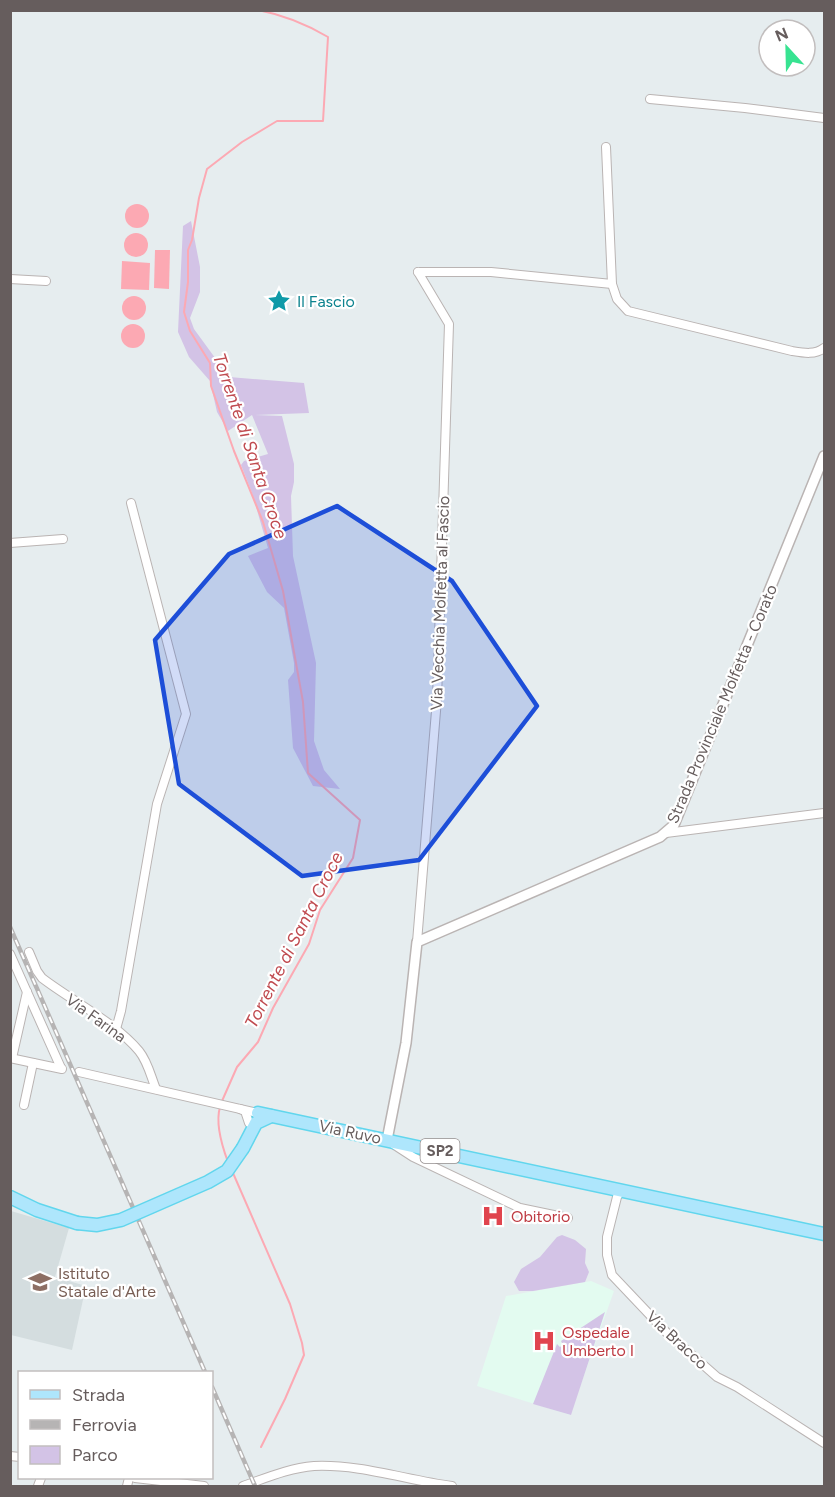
<svg xmlns="http://www.w3.org/2000/svg" width="835" height="1497" font-family="Figtree,sans-serif">
	<style>
		.education { fill: #d4dddf }
		.medical { fill: #e3fbf0 }
		.green { fill: #d3c3e6 }
		.water { fill: #fca9b3 }
		.lines { fill: none; stroke-linecap: round; stroke-linejoin: round }
		.stream { stroke: #fca9b3; stroke-width: 2 }
		.minor-casing { stroke: #bab4b3; stroke-width: 10 }
		.tertiary-casing { stroke: #bab4b3; stroke-width: 12 }
		.primary-casing { stroke: #61d6ed; stroke-width: 15 }
		.minor { stroke: #fff; stroke-width: 8 }
		.tertiary { stroke: #fff; stroke-width: 9 }
		.primary { stroke: #aee6fc; stroke-width: 12 }
		.rail-casing { stroke: #b6b4b4; stroke-width: 4.5 }
		.rail { stroke: #fff; stroke-width: 2; stroke-dasharray: 7; stroke-linecap: butt }
		.primary-bridge-casing { stroke: #61d6ed; stroke-width: 15; stroke-linecap: butt }
		.primary-bridge { stroke: #aee6fc; stroke-width: 12 }
		.marked { fill: #1d4ed8; fill-opacity: 0.2; stroke: #1d4ed8; stroke-width: 4.5; stroke-linejoin: round }
		.labels { text-anchor: middle; dominant-baseline: central; stroke-width: 4.5; stroke-linejoin: round; paint-order: stroke }
		.shield { fill: #fff; stroke: #948e8e; stroke-width: 1.5 }
		.shield-label { font-size: 15px; font-weight: bold; fill: #665d5d }
		.culture-label { font-size: 16px; fill: #0d838f; stroke: #fff; text-anchor: start }
		.street-label { font-size: 16px; fill: #665d5d; stroke: #fff }
		.health-label { font-size: 16px; fill: #be3a42; stroke: #fff; text-anchor: start }
		.education-label { font-size: 16px; fill: #785e54; stroke: #fff; text-anchor: start }
		.water-label { font-size: 18px; font-style: italic; fill: #c04b50; stroke: #fff }
	</style>
	<rect width="100%" height="100%" fill="#e6edef"/>
	<polygon class="education" points="11,1211 69,1228 55,1277 86,1286 72,1350 11,1335"/>
	<polygon class="medical" points="591,1281 614,1291 570,1415 477,1386 506,1296"/>
	<g class="green">
		<polygon points="191,221 200,267 200,292 190,318 194,329 229,377 304,383 309,413 255,415 282,416 294,464 294,482 291,496 293,556 316,663 314,741 324,770 340,789 313,786 293,748 288,680 294,672 294,663 284,608 267,592 248,556 268,548 252,493 241,465 244,461 268,454 252,415 228,431 217,412 210,381 189,357 178,332 183,226"/>
		<polygon points="562,1235 575,1240 586,1249 585,1263 589,1272 585,1282 533,1291 519,1291 514,1282 521,1269 540,1257 557,1237"/>
		<polygon points="605,1312 571,1415 533,1404 557,1344 560,1347 563,1345 561,1341"/>
	</g>
	<g class="water">
		<circle cx="137" cy="216" r="12"/>
		<circle cx="136" cy="245" r="12"/>
		<polygon points="155,250 170,250 169,289 154,288"/>
		<polygon points="122,261 150,263 149,290 121,289"/>
		<circle cx="134" cy="308" r="12"/>
		<circle cx="133" cy="336" r="12"/>
	</g>
	<g class="lines">
		<g class="stream">
			<path d="M 222,1101 L 237,1067 L 258,1042 L 273,1008 L 309,944 L 320,910 L 353,858 L 360,820 L 308,773 L 303,702 L 283,591 L 263,522 L 234,451 L 211,386 L 210,363 L 190,331 L 184,312 L 188,282 L 188,250 L 192,240 L 199,198 L 207,169 L 242,142 L 277,121 L 323,121 L 328,37 C 306,24 284,15 258,10"/>
			<path d="M 220,1107 C 215,1124 222,1146 228,1162"/>
			<polyline points="233,1173 290,1304 302,1343 304,1355 285,1399 261,1447"/>
		</g>
		<g class="minor-casing">
			<g id="minor">
				<polyline points="650,99 745,108 824,118"/>
				<polyline points="606,147 612,284"/>
				<path d="M 418,272 L 491,272 L 612,284 L 617,299 L 628,311 L 792,351 C 804,353 815,355 824,348"/>
				<polyline points="10,279 46,281"/>
				<polyline points="10,543 63,539"/>
				<polyline points="666,833 824,813"/>
				<polyline points="417,942 437,699 449,324 418,272"/>
				<path d="M 29,952 L 37,971 L 42,978 C 72,1001 116,1023 139,1051 C 148,1062 151,1077 156,1089"/>
				<polyline points="10,954 61,1068"/>
				<polyline points="116,1029 121,1011 157,804 186,714 131,503"/>
				<polyline points="10,1058 62,1069"/>
				<polyline points="12,1058 27,992"/>
				<polyline points="79,1072 258,1113"/>
				<polyline points="24,1105 33,1063"/>
				<polyline points="240,1109 245,1111 249,1123"/>
				<polyline points="393,1144 413,1157 520,1208 568,1218"/>
				<polyline points="621,1190 617,1197 607,1237 607,1255 612,1275 667,1333 717,1377 737,1387 824,1443"/>
				<polyline points="10,1456 20,1457"/>
				<polyline points="135,1478 204,1486"/>
				<polyline points="38,1486 41,1478"/>
				<polyline points="127,1486 129,1478"/>
				<path d="M 243,1486 C 266,1478 289,1468 314,1466 C 361,1464 406,1480 452,1486"/>
			</g>
		</g>
		<g class="tertiary-casing">
			<polyline id="tertiary" points="387,1140 406,1043 417,942 660,837 674,825 824,456"/>
		</g>
		<g class="primary-casing">
			<g id="primary">
				<polyline points="258,1113 824,1234"/>
				<polyline points="243,1148 256,1123 271,1116"/>
				<polyline points="10,1197 37,1210 77,1223"/>
			</g>
		</g>
		<use href="#minor" class="minor"/>
		<use href="#tertiary" class="tertiary"/>
		<use href="#primary" class="primary"/>
		<g class="rail-casing">
			<g id="rail">
				<polyline points="10,927 205,1372"/>
				<polyline points="212,1387 255,1486"/>
			</g>
		</g>
		<use href="#rail" class="rail"/>
		<g class="primary-bridge-casing">
			<polyline id="primary-bridge" points="77,1223 97,1225 121,1220 208,1182 227,1171 243,1148"/>
		</g>
		<use href="#primary-bridge" class="primary-bridge"/>
	</g>
	<path class="marked" d="M 337,506 L 452,581 L 537,706 L 419,860 L 302,876 L 179,784 L 155,640 L 229,554 Z"/>
	<defs>
		<g id="sight-bare" transform="scale(1.8)"><path d="M0-6L1.8-2.2L6-1.7L2.9 1.2L3.7 5.4L0 3.3L-3.7 5.4L-2.9 1.2L-6-1.7L-1.8-2.2Z" fill="#0f9aa8" stroke="#fff" stroke-width="2.5" paint-order="stroke"/></g>
		<g id="hospital-bare" transform="scale(1.8)"><path d="M-5-5h3v3.5h4V-5h3V5h-3V1.5h-4V5h-3Z" fill="#e0444e" stroke="#fff" stroke-width="2.5" paint-order="stroke"/></g>
		<g id="school-bare" transform="scale(1.8)"><path d="M0-5L7-2L0 1L-7-2ZM-4 1L0 2.5L4 1V4Q0 6-4 4Z" fill="#8d6e63" stroke="#fff" stroke-width="2.5" paint-order="stroke"/></g>
	</defs>
	<g fill-rule="evenodd">
		<use href="#sight-bare" x="279" y="301"/>
		<use href="#hospital-bare" x="493" y="1216"/>
		<use href="#school-bare" x="40" y="1282"/>
		<use href="#hospital-bare" x="544" y="1341"/>
	</g>
	<g class="labels">
		<rect class="shield" x="420.5" y="1139" width="39" height="24" rx="4.5"/>
		<g class="shield-label">
			<text x="440" y="1151">SP2</text>
		</g>
		<g class="culture-label">
			<text x="297" y="301">Il Fascio</text>
		</g>
		<g class="street-label">
			<text transform="translate(440 603) rotate(-88)">Via Vecchia Molfetta al Fascio</text>
			<text transform="translate(722 704) rotate(-67)">Strada Provinciale Molfetta - Corato</text>
			<text transform="translate(96 1018) rotate(36)">Via Farina</text>
			<text transform="translate(350 1132) rotate(12)">Via Ruvo</text>
			<text transform="translate(677 1340) rotate(43)">Via Bracco</text>
		</g>
		<g class="health-label">
			<text x="511" y="1216">Obitorio</text>
			<text x="562" y="1332">Ospedale<tspan x="562" dy="18">Umberto I</tspan></text>
		</g>
		<g class="education-label">
			<text x="58" y="1273">Istituto<tspan x="58" dy="18">Statale d'Arte</tspan></text>
		</g>
		<g class="water-label">
			<text transform="translate(250 446) rotate(71)">Torrente di Santa Croce</text>
			<text transform="translate(294 940) rotate(-63)">Torrente di Santa Croce</text>
		</g>
	</g>
	<rect width="835" height="1497" fill="none" stroke="#665d5d" stroke-width="24"/>
	<rect x="18" y="1371" width="195" height="108" fill="#ffffff" stroke="#c2bebe" stroke-width="1.5"/>
	<rect x="30" y="1390" width="30" height="9" fill="#aee6fc" stroke="#c2bebe" stroke-width="1.5"/>
	<text x="72" y="1401" font-size="18" fill="#665d5d">Strada</text>
	<rect x="30" y="1420" width="30" height="9" fill="#b6b4b4" stroke="#c2bebe" stroke-width="1.5"/>
	<text x="72" y="1431" font-size="18" fill="#665d5d">Ferrovia</text>
	<rect x="30" y="1446" width="30" height="18" fill="#d3c3e6" stroke="#c2bebe" stroke-width="1.5"/>
	<text x="72" y="1461" font-size="18" fill="#665d5d">Parco</text>
	<g transform="translate(787 48) rotate(338)"><circle r="28" fill="#ffffff" stroke="#c2bebe" stroke-width="1.5"/>
	<path d="M0-4.5L10 22L0 15L-10 22Z" fill="#37e391"/>
	<text y="-9" font-size="16" font-weight="bold" text-anchor="middle" fill="#665d5d">N</text>
	</g>
</svg>
